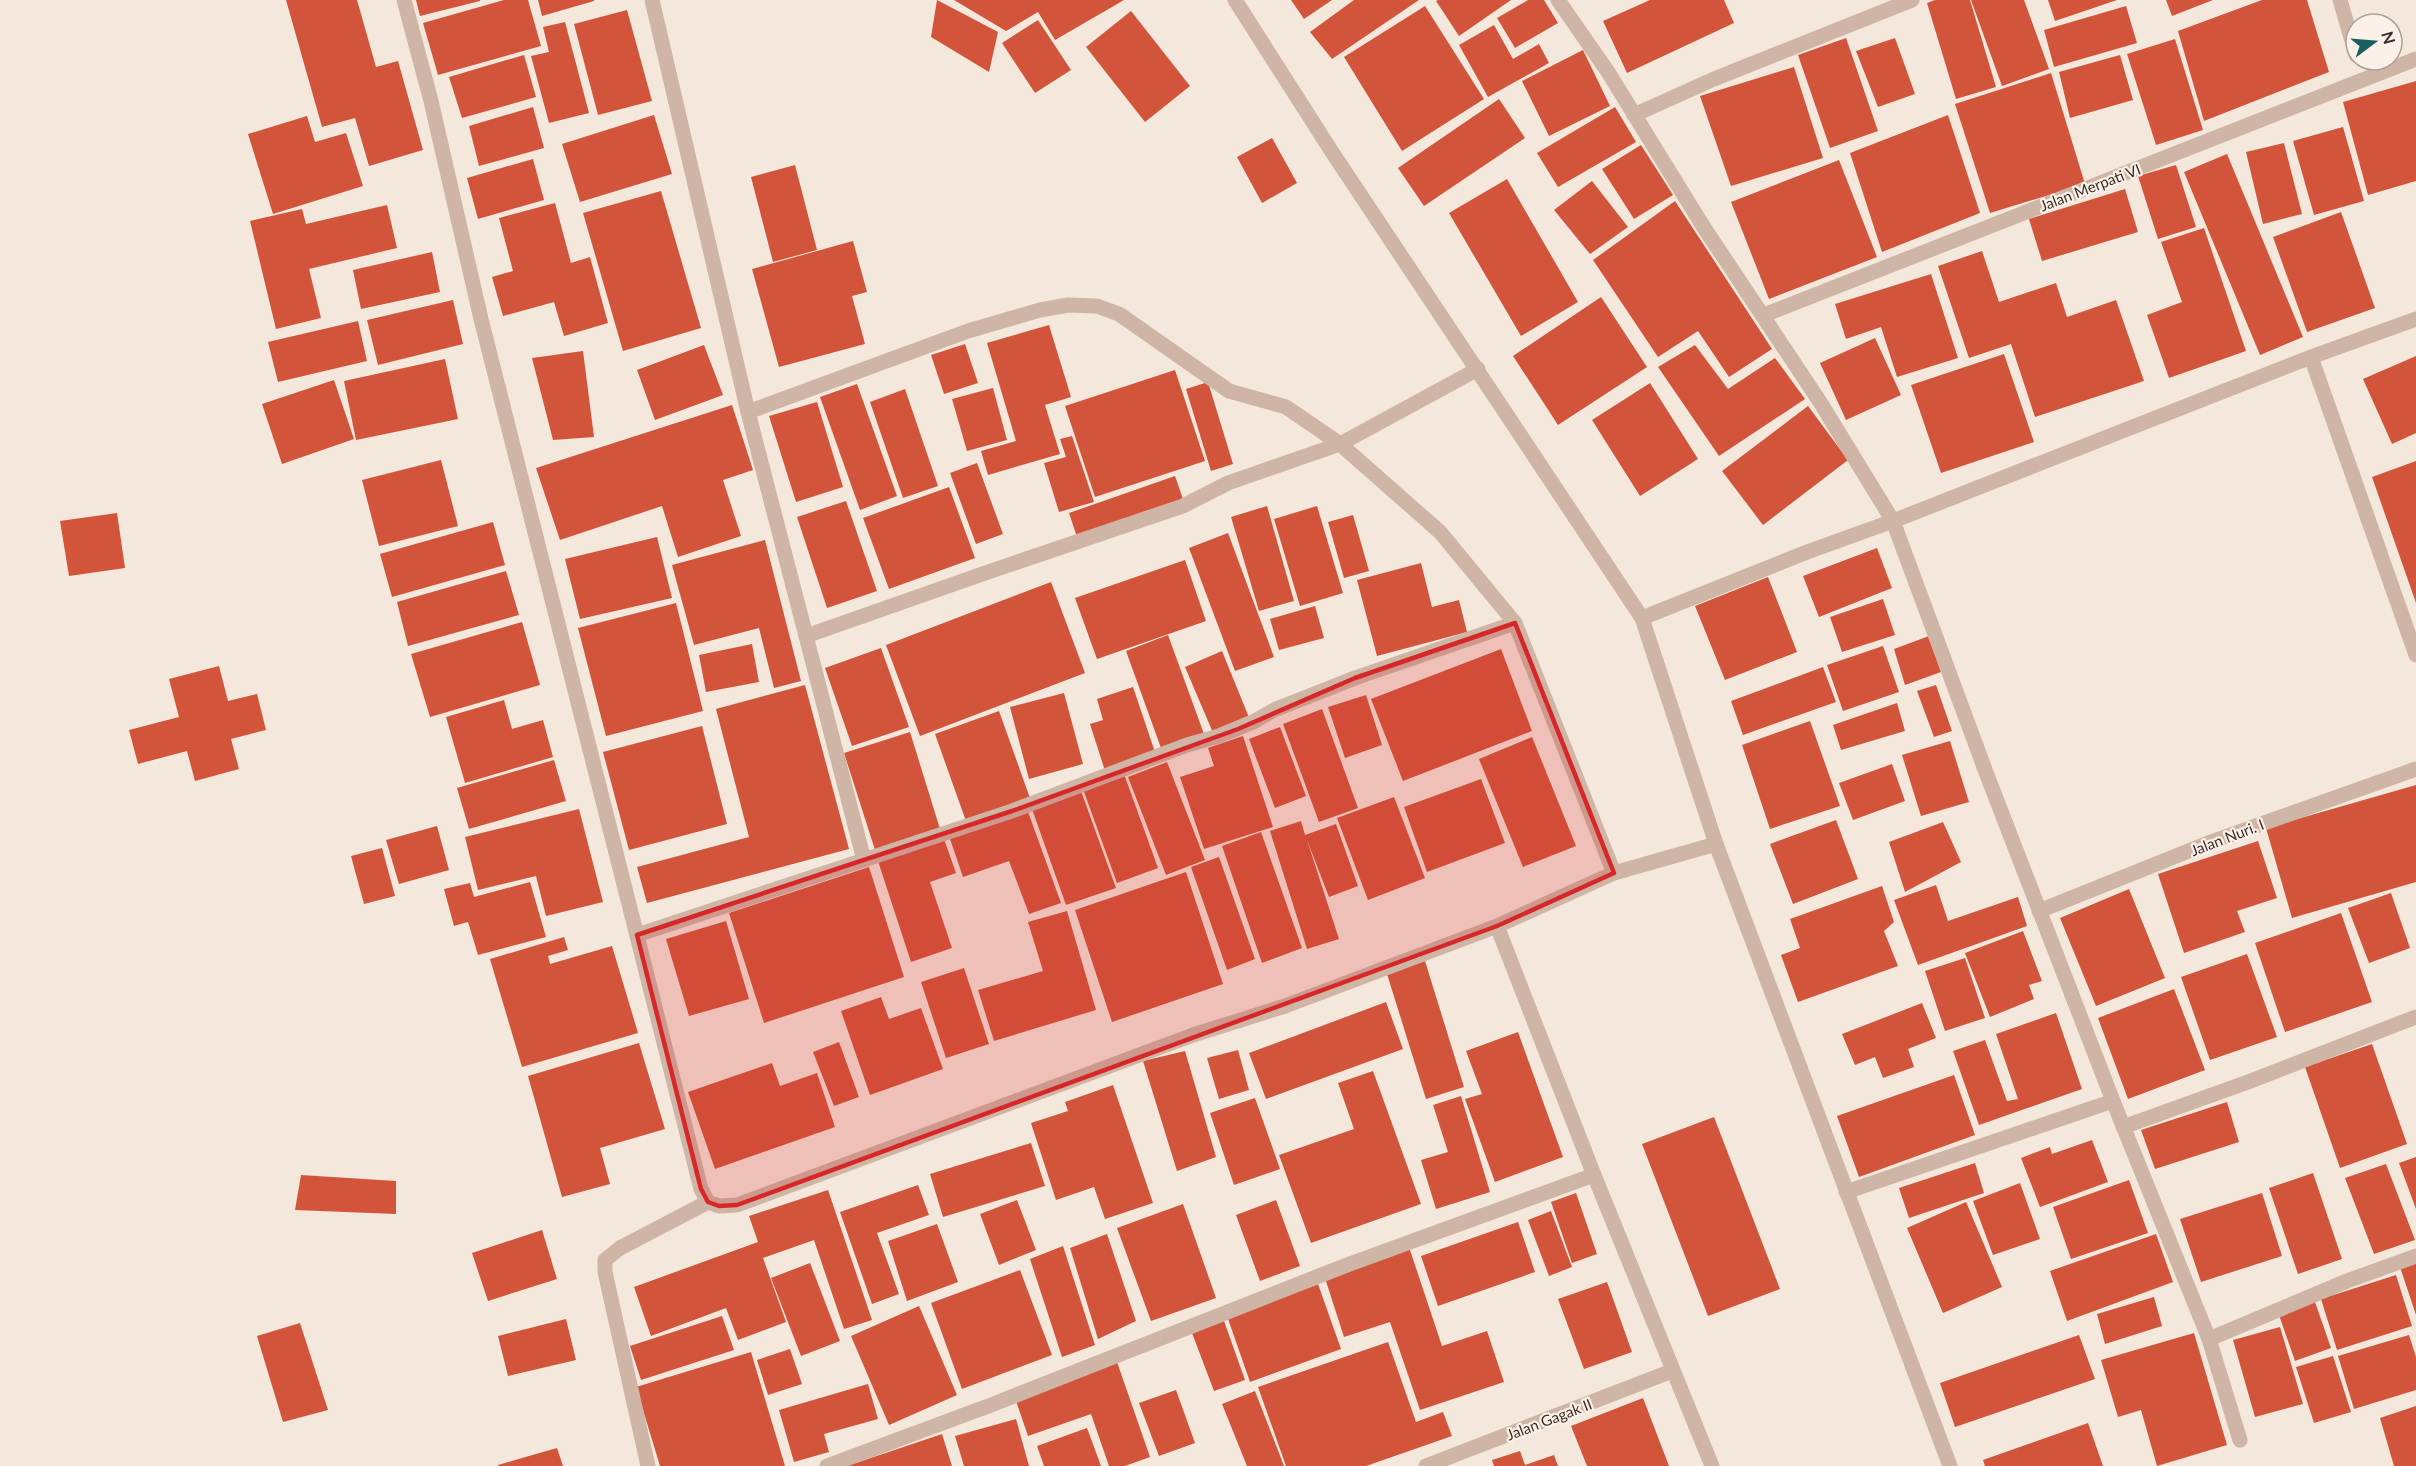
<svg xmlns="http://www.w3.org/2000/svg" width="2416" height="1466" font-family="Lato,sans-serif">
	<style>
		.building { fill: #d2553b }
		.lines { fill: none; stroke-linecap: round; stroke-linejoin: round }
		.minor { stroke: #ceb5a5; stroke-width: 15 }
		.marked { fill: #d62828; fill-opacity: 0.2; stroke: #d62828; stroke-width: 4.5; stroke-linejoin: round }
		.labels { text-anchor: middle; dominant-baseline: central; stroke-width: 4.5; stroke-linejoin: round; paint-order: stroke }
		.street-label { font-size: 15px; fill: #392c27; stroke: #fbf1e8 }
	</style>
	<rect width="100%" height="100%" fill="#f4e7db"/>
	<g class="building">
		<polygon points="286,0 357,0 376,67 398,61 423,150 369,166 355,118 322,127"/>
		<polygon points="416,0 480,0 480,1 420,16"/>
		<polygon points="504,0 528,0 541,46 438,75 423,23"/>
		<polygon points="538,0 594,0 594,1 542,16"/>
		<polygon points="937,0 998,32 989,72 931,37"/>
		<polygon points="954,0 1124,0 1055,40 1038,12 1006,31"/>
		<polygon points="1291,0 1332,0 1304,19"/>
		<polygon points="1354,0 1419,0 1332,59 1310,32"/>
		<polygon points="1438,0 1511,0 1459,36 1436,1"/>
		<polygon points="1528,0 1544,0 1558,23 1515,48 1497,18"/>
		<polygon points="1650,0 1724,0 1734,23 1627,73 1603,21"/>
		<polygon points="1935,0 1970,0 1996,87 1956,99 1927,3"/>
		<polygon points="1971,0 2024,0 2049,69 2002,86"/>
		<polygon points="2048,0 2117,0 2055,21"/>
		<polygon points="2166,0 2213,0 2172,16"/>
		<polygon points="2262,0 2307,0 2329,72 2204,121 2178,31"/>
		<polygon points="1425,6 1484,99 1402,151 1344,57"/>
		<polygon points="2126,6 2137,43 2054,67 2044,30"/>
		<polygon points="627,10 652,101 598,115 574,24"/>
		<polygon points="1131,11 1190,86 1145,122 1086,47"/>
		<polygon points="1038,20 1071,70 1035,93 1002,43"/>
		<polygon points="565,22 589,113 549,123 531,56 549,52 543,27"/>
		<polygon points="1494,25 1513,59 1539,44 1549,63 1488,97 1459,45"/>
		<polygon points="1846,38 1878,131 1830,148 1798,55"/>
		<polygon points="1895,38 1915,94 1878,107 1856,51"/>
		<polygon points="2175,39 2203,130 2156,145 2127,54"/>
		<polygon points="1583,50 1610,106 1549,136 1522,81"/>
		<polygon points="524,55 536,97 462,118 449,77"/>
		<polygon points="2120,55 2133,100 2070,118 2059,72"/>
		<polygon points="1794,67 1823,158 1731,186 1700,96"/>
		<polygon points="2051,73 2085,184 1990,213 1955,104"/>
		<polygon points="2416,81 2416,181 2368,195 2343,102"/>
		<polygon points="1499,99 1525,138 1424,206 1398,168"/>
		<polygon points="533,107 544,148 479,166 469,126"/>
		<polygon points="1615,107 1636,142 1558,187 1537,153"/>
		<polygon points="654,115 672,174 580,202 562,144"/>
		<polygon points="1948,115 1980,213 1882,252 1850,153"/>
		<polygon points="307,116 315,142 346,133 363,186 273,214 248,134"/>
		<polygon points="2343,127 2364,201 2314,215 2293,141"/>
		<polygon points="1272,138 1297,183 1262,203 1237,157"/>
		<polygon points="2284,143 2302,214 2263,224 2246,152"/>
		<polygon points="1641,145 1673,195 1634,219 1602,169"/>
		<polygon points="2227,154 2303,337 2260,355 2184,172"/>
		<polygon points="533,159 544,200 478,219 467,178"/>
		<polygon points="1839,160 1877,257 1769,299 1731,202"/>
		<polygon points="795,165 817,250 773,262 751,177"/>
		<polygon points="2176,165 2196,227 2158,239 2138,176"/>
		<polygon points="1507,179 1578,302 1521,336 1449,213"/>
		<polygon points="1592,181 1628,227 1590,254 1554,210"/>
		<polygon points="2125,189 2138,232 2042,261 2029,219"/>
		<polygon points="661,191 701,328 623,351 583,213"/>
		<polygon points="1675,201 1772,349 1729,377 1698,331 1658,357 1593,260"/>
		<polygon points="555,203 571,263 590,257 608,323 564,336 554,302 503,316 492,277 513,271 499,218"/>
		<polygon points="387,205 397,248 309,269 321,318 276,329 250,221 302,209 306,224"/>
		<polygon points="2341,212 2375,308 2307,332 2273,237"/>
		<polygon points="2204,228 2246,351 2169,378 2147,315 2182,302 2161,242"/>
		<polygon points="853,241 867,292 852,296 865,344 779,367 752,269"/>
		<polygon points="1982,251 1999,302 2056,283 2067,317 2116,300 2144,381 2035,417 2011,344 1969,358 1938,266"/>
		<polygon points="432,252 440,292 361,309 353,270"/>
		<polygon points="1931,274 1958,358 1897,377 1881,327 1846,339 1835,304"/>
		<polygon points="1601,297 1647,367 1558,425 1513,356"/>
		<polygon points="453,300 463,344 378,365 367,320"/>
		<polygon points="358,321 367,361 278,382 268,342"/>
		<polygon points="1049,325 1071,397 1045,405 1060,454 988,475 981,451 1016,441 987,343"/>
		<polygon points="1875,338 1901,395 1846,420 1820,363"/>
		<polygon points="965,344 978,383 944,394 931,355"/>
		<polygon points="704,345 723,395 655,420 637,370"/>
		<polygon points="1695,345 1728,389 1775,358 1805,399 1719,456 1658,367"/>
		<polygon points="583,351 594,437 553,440 532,358"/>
		<polygon points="2004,354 2034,442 1941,473 1911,385"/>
		<polygon points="2416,356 2416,433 2392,444 2363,379"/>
		<polygon points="445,359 458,419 356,440 344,381"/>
		<polygon points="1175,370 1205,461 1095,497 1065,406"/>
		<polygon points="334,380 354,439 282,464 262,404"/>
		<polygon points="1208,382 1233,464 1211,471 1186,389"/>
		<polygon points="1650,383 1698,459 1640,496 1592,420"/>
		<polygon points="857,384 897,496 860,510 820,397"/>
		<polygon points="993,388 1007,440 967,451 952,399"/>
		<polygon points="905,389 938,486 903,498 870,402"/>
		<polygon points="817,402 843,487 796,502 769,416"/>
		<polygon points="732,405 753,470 723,480 741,536 678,557 662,506 560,540 536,468"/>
		<polygon points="1808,406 1848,460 1763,525 1722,471"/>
		<polygon points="1072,436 1094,502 1059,512 1044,463 1066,457 1060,439"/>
		<polygon points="441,460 458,526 379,546 362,480"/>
		<polygon points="2416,461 2416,603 2372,477"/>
		<polygon points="977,463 1003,534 976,544 950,473"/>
		<polygon points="1175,476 1184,502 1078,540 1069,513"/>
		<polygon points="949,487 975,558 889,589 863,518"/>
		<polygon points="846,501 877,591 827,608 797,517"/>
		<polygon points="1267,506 1294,601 1259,611 1231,517"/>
		<polygon points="1317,506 1343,593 1300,606 1274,519"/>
		<polygon points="117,513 125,568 69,576 60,521"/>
		<polygon points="1353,515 1369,571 1344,578 1328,522"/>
		<polygon points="493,522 505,565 392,597 380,554"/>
		<polygon points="1228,533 1274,657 1235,671 1189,548"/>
		<polygon points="657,537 672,598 580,619 565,559"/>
		<polygon points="765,540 801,681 774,688 759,628 694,645 672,565"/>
		<polygon points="1877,548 1892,588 1819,617 1803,576"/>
		<polygon points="1185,560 1206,621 1097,659 1075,598"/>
		<polygon points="1421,563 1432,607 1459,600 1467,632 1377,656 1357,580"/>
		<polygon points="506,571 519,615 408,646 397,602"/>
		<polygon points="1768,577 1797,652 1725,680 1695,606"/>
		<polygon points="1051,582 1085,673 920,736 886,645"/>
		<polygon points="1883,599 1895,635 1842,652 1830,617"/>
		<polygon points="676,603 703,711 606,736 578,628"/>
		<polygon points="1315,606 1324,638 1279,650 1270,619"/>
		<polygon points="522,622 540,685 430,717 411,654"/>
		<polygon points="1168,635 1204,734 1161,748 1126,651"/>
		<polygon points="1929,636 1941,672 1905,685 1894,649"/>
		<polygon points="752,644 759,682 706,692 699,655"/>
		<polygon points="1883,646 1899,692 1843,711 1827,665"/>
		<polygon points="881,648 909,727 852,746 825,668"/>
		<polygon points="1501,649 1532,731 1403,781 1371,699"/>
		<polygon points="1222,651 1250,720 1214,735 1185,667"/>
		<polygon points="219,666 228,701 257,694 266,730 231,739 239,769 195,781 187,751 138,764 129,730 179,717 169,679"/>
		<polygon points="1823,667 1836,702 1743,735 1731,701"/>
		<polygon points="805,685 849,849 647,903 637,867 749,837 716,709"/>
		<polygon points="1936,685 1952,731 1934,737 1917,691"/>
		<polygon points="1133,687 1156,755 1105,771 1090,724 1103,720 1097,699"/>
		<polygon points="1064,693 1083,764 1029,779 1010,707"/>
		<polygon points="1366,695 1382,745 1345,758 1328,707"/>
		<polygon points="504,700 512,729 543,720 553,757 465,783 446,717"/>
		<polygon points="1897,703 1905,731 1841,750 1833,725"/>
		<polygon points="1322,709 1358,808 1319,822 1283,724"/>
		<polygon points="999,711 1031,801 967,824 935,734"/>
		<polygon points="1810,721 1840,806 1770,829 1742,745"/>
		<polygon points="702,726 727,824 629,850 603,752"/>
		<polygon points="1280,727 1306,796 1275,808 1249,739"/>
		<polygon points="910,732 940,829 875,850 844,753"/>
		<polygon points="1243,736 1273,827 1204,849 1180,777 1214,766 1208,748"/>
		<polygon points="1532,737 1576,846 1523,867 1479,759"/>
		<polygon points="1950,741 1969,802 1921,816 1902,755"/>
		<polygon points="554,760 566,801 469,829 457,788"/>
		<polygon points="1167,762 1205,860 1166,875 1128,777"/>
		<polygon points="1892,764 1905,801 1853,820 1839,783"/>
		<polygon points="1124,774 1158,868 1117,883 1083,789"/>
		<polygon points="1481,779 1505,843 1427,872 1404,807"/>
		<polygon points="2416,785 2416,882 2292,918 2266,828"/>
		<polygon points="1081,791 1116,888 1066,905 1032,809"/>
		<polygon points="1394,797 1425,878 1368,900 1337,818"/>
		<polygon points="579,809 603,902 546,916 536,876 478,890 465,837"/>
		<polygon points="1027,809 1061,903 1029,914 1009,861 963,877 949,836"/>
		<polygon points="1836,820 1858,879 1793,904 1770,844"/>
		<polygon points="1301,821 1305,835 1336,824 1358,886 1329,897 1307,840 1339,939 1307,949 1270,831"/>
		<polygon points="1943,822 1961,862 1905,892 1889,842"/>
		<polygon points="437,826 449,870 399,884 386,840"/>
		<polygon points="1261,832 1302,948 1262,963 1222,846"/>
		<polygon points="944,839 956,873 930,882 952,948 911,962 878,861"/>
		<polygon points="2258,841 2277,898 2237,911 2245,932 2184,953 2158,874"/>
		<polygon points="382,848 395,896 364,904 351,856"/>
		<polygon points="1219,857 1255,959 1227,970 1191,867"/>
		<polygon points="869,867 904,977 764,1023 729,913"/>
		<polygon points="1186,872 1223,984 1112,1022 1075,910"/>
		<polygon points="530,882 546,937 478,955 468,922 454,926 444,889 470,883 474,897"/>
		<polygon points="1936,885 1948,921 2018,897 2027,926 1918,965 1894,900"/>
		<polygon points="1882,886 1894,922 1884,931 1898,966 1798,1002 1781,955 1800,948 1790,919"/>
		<polygon points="2129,889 2165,978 2096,1006 2060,918"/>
		<polygon points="2391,893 2410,948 2369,963 2348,908"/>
		<polygon points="1067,911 1096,1010 994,1041 978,990 1043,971 1028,922"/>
		<polygon points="2341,913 2372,1002 2285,1032 2255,943"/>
		<polygon points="726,921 749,999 689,1016 666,939"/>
		<polygon points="2023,931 2042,981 2029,985 2034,999 1990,1017 1965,953"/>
		<polygon points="564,937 568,950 548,956 550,964 612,946 638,1033 522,1067 490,959"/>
		<polygon points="2247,954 2277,1037 2210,1060 2181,977"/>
		<polygon points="1965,958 1985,1018 1945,1031 1925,971"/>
		<polygon points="1425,961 1464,1087 1426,1099 1387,974"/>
		<polygon points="964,968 989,1044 946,1058 921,982"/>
		<polygon points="2174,989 2205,1070 2128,1099 2098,1018"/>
		<polygon points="881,997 889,1019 921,1008 943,1069 870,1095 841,1011"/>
		<polygon points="1386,1002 1403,1049 1266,1099 1249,1053"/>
		<polygon points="1922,1003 1936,1038 1908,1049 1914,1067 1883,1078 1875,1057 1855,1065 1842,1034"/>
		<polygon points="2056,1013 2082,1089 1979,1125 1953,1051 1985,1040 2007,1101 2018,1099 1996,1034"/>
		<polygon points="1518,1032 1563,1157 1495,1182 1465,1099 1482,1094 1466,1051"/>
		<polygon points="839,1042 859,1097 834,1106 813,1052"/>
		<polygon points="639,1043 665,1129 600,1148 610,1184 562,1197 528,1076"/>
		<polygon points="2372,1044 2407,1144 2340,1168 2305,1067"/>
		<polygon points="1238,1050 1249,1090 1219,1099 1207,1058"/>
		<polygon points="1185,1051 1216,1157 1177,1171 1143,1061"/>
		<polygon points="772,1063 780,1086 817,1073 835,1127 715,1169 688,1092"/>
		<polygon points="1373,1071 1421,1204 1311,1243 1279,1155 1354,1129 1338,1083"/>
		<polygon points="1954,1075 1975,1135 1859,1177 1837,1116"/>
		<polygon points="1113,1085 1153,1203 1105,1219 1094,1187 1056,1200 1031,1123 1068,1111 1065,1102"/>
		<polygon points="1461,1096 1490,1192 1436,1209 1421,1160 1448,1152 1433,1105"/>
		<polygon points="1255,1098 1280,1169 1234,1185 1210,1113"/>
		<polygon points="2227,1102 2239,1142 2155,1169 2141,1130"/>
		<polygon points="1714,1117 1780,1289 1708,1316 1642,1144"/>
		<polygon points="2092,1140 2108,1182 2040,1207 2021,1158 2050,1147 2052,1154"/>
		<polygon points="1031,1143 1045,1186 943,1217 930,1174"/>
		<polygon points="2416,1157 2416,1209 2399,1163"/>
		<polygon points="1975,1163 1984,1193 1909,1218 1899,1188"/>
		<polygon points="2386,1164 2415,1240 2374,1254 2345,1178"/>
		<polygon points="2313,1173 2342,1259 2298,1274 2269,1188"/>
		<polygon points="301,1175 396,1181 396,1214 295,1210"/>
		<polygon points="2129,1180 2148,1233 2071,1259 2053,1207"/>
		<polygon points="2020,1183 2040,1239 1993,1255 1973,1201"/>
		<polygon points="918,1185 929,1215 877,1233 899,1294 872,1304 840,1212"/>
		<polygon points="828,1190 872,1320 844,1329 814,1240 763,1258 786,1322 738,1340 726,1308 651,1336 634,1287 758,1242 749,1216"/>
		<polygon points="1576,1193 1597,1254 1572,1263 1551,1202"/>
		<polygon points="2262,1193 2282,1256 2201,1282 2180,1219"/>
		<polygon points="1017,1200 1036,1250 999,1265 980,1214"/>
		<polygon points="1276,1200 1300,1266 1260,1281 1236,1215"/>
		<polygon points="1966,1202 2002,1287 1943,1313 1907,1228"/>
		<polygon points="1183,1204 1216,1298 1151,1321 1117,1228"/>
		<polygon points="1551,1211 1572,1267 1549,1276 1528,1220"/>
		<polygon points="1518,1222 1535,1272 1438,1306 1421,1256"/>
		<polygon points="937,1224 958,1282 907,1301 888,1241"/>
		<polygon points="542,1230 557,1279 488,1301 472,1253"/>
		<polygon points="1107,1234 1136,1321 1098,1339 1070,1248"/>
		<polygon points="2156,1234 2173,1282 2067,1321 2050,1271"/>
		<polygon points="1063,1246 1095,1345 1062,1357 1030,1259"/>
		<polygon points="1409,1247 1442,1346 1487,1331 1504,1382 1420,1410 1390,1322 1344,1337 1324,1275"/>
		<polygon points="2416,1262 2416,1315 2400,1267"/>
		<polygon points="810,1263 840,1341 801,1356 771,1278"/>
		<polygon points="1020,1270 1052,1355 962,1389 931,1303"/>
		<polygon points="2396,1275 2412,1326 2337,1350 2321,1299"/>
		<polygon points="1607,1282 1632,1352 1584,1369 1558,1299"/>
		<polygon points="1318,1284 1341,1349 1250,1382 1227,1316"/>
		<polygon points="2154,1297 2162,1326 2105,1344 2097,1314"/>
		<polygon points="2315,1302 2331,1348 2295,1361 2279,1315"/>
		<polygon points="919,1306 957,1395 889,1425 851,1336"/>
		<polygon points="722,1316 734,1350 641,1380 630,1346"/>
		<polygon points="566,1319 576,1360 508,1376 498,1336"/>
		<polygon points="1224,1321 1245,1380 1214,1391 1192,1333"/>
		<polygon points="300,1323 328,1410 283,1422 257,1336"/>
		<polygon points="2280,1327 2303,1404 2255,1417 2233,1340"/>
		<polygon points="2194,1333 2227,1445 2157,1466 2141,1410 2118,1417 2101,1360"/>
		<polygon points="2079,1335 2095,1379 1955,1427 1940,1383"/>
		<polygon points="2409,1335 2416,1357 2416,1390 2354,1409 2338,1356"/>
		<polygon points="1388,1342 1416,1422 1443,1412 1452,1436 1366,1466 1286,1466 1258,1387"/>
		<polygon points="790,1349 802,1384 768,1395 757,1360"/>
		<polygon points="751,1352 785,1466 660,1466 636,1387"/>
		<polygon points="2333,1356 2351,1412 2314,1423 2296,1367"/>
		<polygon points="1117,1362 1150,1457 1125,1466 1109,1466 1091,1414 1028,1436 1015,1398"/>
		<polygon points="868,1384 878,1419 824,1434 829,1452 794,1462 779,1410"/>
		<polygon points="1176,1390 1195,1443 1159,1456 1139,1403"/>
		<polygon points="1255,1391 1284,1466 1247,1466 1222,1404"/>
		<polygon points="1643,1398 1669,1466 1587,1466 1571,1426"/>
		<polygon points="2416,1406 2416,1466 2394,1466 2380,1418"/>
		<polygon points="1016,1419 1029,1466 964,1466 955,1436"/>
		<polygon points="2088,1423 2103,1466 1985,1466 1983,1460"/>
		<polygon points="1087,1428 1101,1466 1044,1466 1037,1446"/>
		<polygon points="942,1434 952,1466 847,1466"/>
		<polygon points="557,1448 563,1466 498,1466 498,1465"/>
		<polygon points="1520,1451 1525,1465 1554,1455 1558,1466 1494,1466 1492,1460"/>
	</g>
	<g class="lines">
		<g class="minor">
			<polyline points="404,0 431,101 481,319 701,1189 708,1202 719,1206 737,1205 1193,1035 1285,1006 1497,926 1614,873 1716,844"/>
			<polyline points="1235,0 1332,152 1642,618 1716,844 1950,1466"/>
			<polyline points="1558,0 1608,72 1703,226 1820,402 1893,521 1807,552 1642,618"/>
			<polyline points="2340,0 2356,55"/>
			<polyline points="1634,115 1714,79 1912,0"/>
			<polyline points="1764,315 2416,59"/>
			<polyline points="2311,357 2416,655"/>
			<polyline points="748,412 968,331 1040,310 1068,305 1097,306 1119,314 1229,391 1286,407 1340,444 1440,532 1515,623"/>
			<polyline points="806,636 991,571 1183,506 1228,483 1340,444 1478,369"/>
			<polyline points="864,860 1012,811 1187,745 1219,736 1255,721 1274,710 1355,678 1515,623 1614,873"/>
			<polyline points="2039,911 2211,842 2416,769"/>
			<polyline points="1497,926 1594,1175 1712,1466"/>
			<polyline points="637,935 864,860 748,412 652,0"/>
			<polyline points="2113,1101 2209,1339 2240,1440"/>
			<polyline points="2123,1127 2248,1082 2416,1017"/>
			<polyline points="1846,1192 2113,1101 1987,775 1893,521 2311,357 2416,319"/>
			<polyline points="2209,1339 2347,1281 2416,1256"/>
			<polyline points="648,1466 605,1272 605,1260 620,1248 708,1202"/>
			<polyline points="827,1466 991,1405 1347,1265 1594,1175"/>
			<polyline points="1426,1466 1672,1371"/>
		</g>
	</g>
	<path class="marked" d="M 1515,623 L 1614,873 L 1497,926 L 737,1205 L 719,1206 L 708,1202 L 701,1189 L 637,935 L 1012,811 L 1238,729 L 1355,678 Z"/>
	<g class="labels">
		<g class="street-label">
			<text transform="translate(2090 187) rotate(-21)">Jalan Merpati VI</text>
			<text transform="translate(2227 837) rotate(-21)">Jalan Nuri. I</text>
			<text transform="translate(1549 1419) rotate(-21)">Jalan Gagak II</text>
		</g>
	</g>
	<g transform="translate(2374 42) rotate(74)"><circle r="28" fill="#fbf1e8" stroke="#ada29b" stroke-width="1.5"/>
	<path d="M0-4.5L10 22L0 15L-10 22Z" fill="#185f5f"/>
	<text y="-9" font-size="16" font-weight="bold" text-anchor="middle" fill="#392c27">N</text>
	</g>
</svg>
